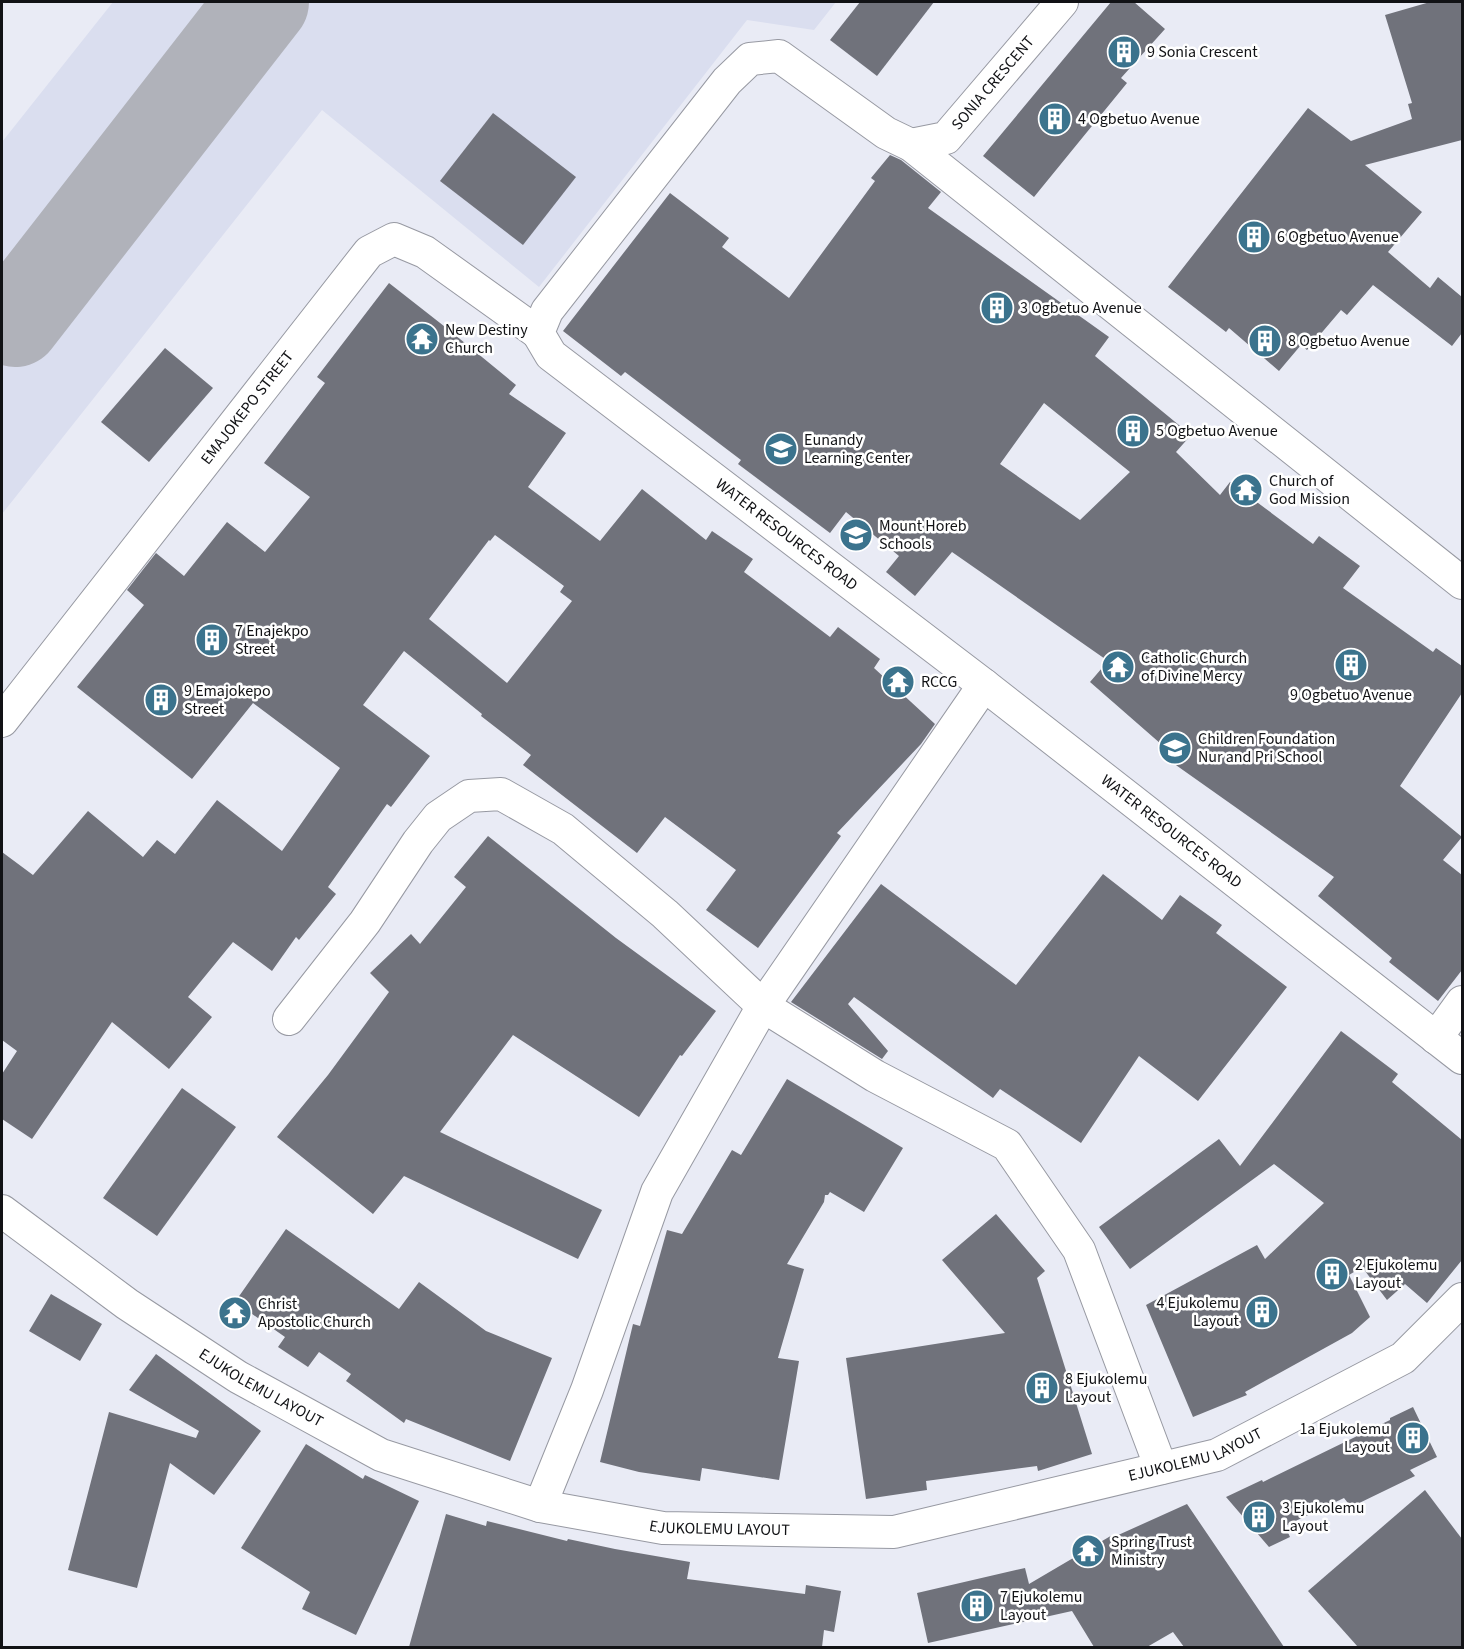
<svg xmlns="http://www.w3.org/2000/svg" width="1464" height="1649" font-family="'Source Sans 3',sans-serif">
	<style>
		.built { fill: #dadeef }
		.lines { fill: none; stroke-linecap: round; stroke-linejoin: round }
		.taxiway { stroke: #b0b2ba; stroke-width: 92 }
		.building { fill: #70727b; fill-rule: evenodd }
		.minor-casing { stroke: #9799a2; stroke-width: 34 }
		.minor { stroke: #fff; stroke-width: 32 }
		.labels { text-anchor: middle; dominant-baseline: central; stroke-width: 5; stroke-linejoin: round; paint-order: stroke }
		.poi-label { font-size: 16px; fill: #111215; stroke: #fff; text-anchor: start }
		.street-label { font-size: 16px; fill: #111215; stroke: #fff }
	</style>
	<rect width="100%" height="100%" fill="#e9ebf5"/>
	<polygon class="built" points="113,2 836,2 814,30 747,20 539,287 322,110 2,514 2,142"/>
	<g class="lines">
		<polyline class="taxiway" points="15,321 263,2"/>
	</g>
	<g class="building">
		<polygon points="860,2 934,2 877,76 830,40"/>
		<polygon points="1111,2 1134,2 1165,29 1121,78 1127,83 1034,197 983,156"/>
		<polygon points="1430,2 1462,2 1462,140 1365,165 1422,212 1388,252 1430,288 1438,277 1462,297 1462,333 1452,346 1373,285 1347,315 1341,310 1307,350 1301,345 1279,371 1229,328 1226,332 1168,287 1308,108 1351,141 1412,119 1408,104 1412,103 1385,15"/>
		<polygon points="493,113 576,177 523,245 440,181"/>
		<path d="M 890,155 L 901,160 L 941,192 L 928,208 L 1109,337 L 1095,356 L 1191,435 L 1176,452 L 1220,495 L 1230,482 L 1313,544 L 1319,536 L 1360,566 L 1343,588 L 1433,652 L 1436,648 L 1462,666 L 1462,693 L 1400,786 L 1462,837 L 1443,860 L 1462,875 L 1462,970 L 1438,1001 L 1389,962 L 1392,958 L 1318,896 L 1334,877 L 1173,763 L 1177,758 L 1090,682 L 1108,661 L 952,552 L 915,596 L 886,572 L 899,556 L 846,512 L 830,533 L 738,464 L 741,460 L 625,372 L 621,376 L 563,331 L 670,193 L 729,238 L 722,247 L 789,298 L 875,181 L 871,178 ZM 1044,403 L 1130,472 L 1080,520 L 1000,464 Z"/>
		<path d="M 389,283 L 449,330 L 516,385 L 509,394 L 566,433 L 528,487 L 600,541 L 642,489 L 706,540 L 712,531 L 753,559 L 744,572 L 830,637 L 838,627 L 880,659 L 874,668 L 935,724 L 921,744 L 837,833 L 841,836 L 758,948 L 706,910 L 736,870 L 665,817 L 637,853 L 523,765 L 531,755 L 481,716 L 482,714 L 404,651 L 363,705 L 430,756 L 391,807 L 387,804 L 328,887 L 336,894 L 299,940 L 296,937 L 272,971 L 233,942 L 188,997 L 212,1017 L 169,1069 L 112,1022 L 32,1139 L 2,1119 L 2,1074 L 17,1051 L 2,1040 L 2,852 L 33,875 L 88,811 L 143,857 L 157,840 L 175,854 L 217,800 L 282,851 L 340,768 L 253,703 L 192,779 L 77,687 L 144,605 L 127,590 L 156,553 L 184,576 L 227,522 L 265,552 L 310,497 L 264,463 L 325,383 L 317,377 ZM 495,535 L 564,586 L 560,592 L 572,601 L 507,683 L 429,619 L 489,540 L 490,541 Z"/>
		<polygon points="165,348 213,388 149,462 101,422"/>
		<polygon points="488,836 616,938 716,1011 682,1056 680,1055 639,1117 513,1035 440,1132 602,1210 578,1259 404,1176 373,1214 277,1137 328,1075 389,992 370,973 411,934 420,944 466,887 454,877"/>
		<polygon points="1103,874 1162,920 1180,895 1222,925 1216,933 1287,987 1198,1101 1139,1056 1081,1143 1000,1089 993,1098 854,997 848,1004 888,1051 882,1059 791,1002 881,884 1016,985"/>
		<polygon points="1341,1031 1398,1074 1392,1082 1462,1140 1462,1260 1427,1303 1405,1284 1387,1300 1362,1267 1349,1275 1370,1317 1352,1333 1245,1392 1247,1395 1193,1417 1146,1305 1257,1245 1265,1259 1324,1203 1274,1164 1130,1269 1099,1227 1219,1139 1240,1166"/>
		<polygon points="787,1079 903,1148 864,1212 830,1192 828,1195 825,1195 824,1202 787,1264 804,1269 778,1358 799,1361 779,1480 702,1468 700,1481 639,1472 600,1462 633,1324 640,1326 667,1230 682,1234 732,1150 741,1155"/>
		<polygon points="182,1088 236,1127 157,1236 103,1198"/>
		<polygon points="996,1214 1045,1271 1037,1278 1092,1454 1038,1471 1037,1466 926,1481 927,1490 866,1499 846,1358 1005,1333 942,1260"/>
		<polygon points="286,1229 399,1309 419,1282 486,1331 552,1358 510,1461 406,1419 404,1423 346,1381 351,1374 319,1352 308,1367 278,1347 285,1337 235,1302"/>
		<polygon points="51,1294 102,1324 80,1361 29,1331"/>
		<polygon points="156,1354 261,1431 214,1495 170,1463 137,1588 68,1570 109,1412 196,1438 199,1431 129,1390"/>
		<polygon points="1413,1407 1437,1457 1410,1470 1415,1476 1351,1507 1344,1498 1285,1526 1290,1537 1269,1547 1226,1497 1262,1480 1263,1482 1390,1420 1390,1418"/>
		<polygon points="306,1444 363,1479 365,1475 419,1501 356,1635 302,1609 310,1592 241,1548"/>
		<polygon points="1425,1490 1462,1539 1462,1647 1358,1647 1308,1591"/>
		<polygon points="1187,1504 1284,1647 1184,1647 1173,1632 1147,1647 1094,1647 1072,1611 928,1643 917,1593 1025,1568 1029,1584 1114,1534 1116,1536"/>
		<polygon points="446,1514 486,1526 487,1521 567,1541 568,1539 615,1549 690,1562 687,1579 805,1594 806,1585 841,1591 834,1632 824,1630 822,1647 409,1647"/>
	</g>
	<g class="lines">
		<g class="minor-casing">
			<g id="minor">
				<path id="s1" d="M 911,145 L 946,138 L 1062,2"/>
				<path id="s2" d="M 1462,583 L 911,145 L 886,133 L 779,56 L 750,59 L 727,81 L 547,311 L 538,333 L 551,355 L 984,685 L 1462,1058"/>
				<path id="s3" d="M 2,721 L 369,252 L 394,239 L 425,252 L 538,333"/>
				<polyline points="289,1019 365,922 418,842 438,817 469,796 501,794 563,829 665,914 763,1006 875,1076 1007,1145 1079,1250 1161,1468"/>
				<polyline points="1436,1038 1462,1002"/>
				<path id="s4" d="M 2,1211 L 127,1304 L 238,1377 L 381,1455 L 540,1506 L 663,1528 L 894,1532 L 1217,1455 L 1403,1358 L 1462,1299"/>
				<polyline points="540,1506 587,1390 657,1192 763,1006 984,685"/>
			</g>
		</g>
		<use href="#minor" class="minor"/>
	</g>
	<defs>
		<g id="building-disc" transform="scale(1.725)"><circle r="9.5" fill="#3b738d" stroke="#fff"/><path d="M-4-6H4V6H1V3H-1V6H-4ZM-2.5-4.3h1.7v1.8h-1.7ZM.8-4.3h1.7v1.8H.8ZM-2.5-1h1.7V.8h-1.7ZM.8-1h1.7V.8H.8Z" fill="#fff"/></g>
		<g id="temple-disc" transform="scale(1.725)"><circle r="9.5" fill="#3b738d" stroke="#fff"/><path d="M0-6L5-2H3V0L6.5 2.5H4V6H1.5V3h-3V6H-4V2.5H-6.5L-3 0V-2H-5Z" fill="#fff"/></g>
		<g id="school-disc" transform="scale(1.725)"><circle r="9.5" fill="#3b738d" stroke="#fff"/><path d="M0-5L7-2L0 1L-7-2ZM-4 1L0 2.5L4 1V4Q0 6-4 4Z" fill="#fff"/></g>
	</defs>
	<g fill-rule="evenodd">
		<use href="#building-disc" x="1124" y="52"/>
		<use href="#building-disc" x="1055" y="119"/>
		<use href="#building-disc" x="1254" y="237"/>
		<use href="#building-disc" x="997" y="308"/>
		<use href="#temple-disc" x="422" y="339"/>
		<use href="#building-disc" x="1265" y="341"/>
		<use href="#building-disc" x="1133" y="431"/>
		<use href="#school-disc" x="781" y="449"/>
		<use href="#temple-disc" x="1246" y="490"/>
		<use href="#school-disc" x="856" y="535"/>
		<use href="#building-disc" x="212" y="640"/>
		<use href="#building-disc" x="1351" y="665"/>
		<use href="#temple-disc" x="1118" y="667"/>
		<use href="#temple-disc" x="898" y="682"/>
		<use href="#building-disc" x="161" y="700"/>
		<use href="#school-disc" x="1175" y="748"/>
		<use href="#building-disc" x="1332" y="1274"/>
		<use href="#building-disc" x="1262" y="1312"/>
		<use href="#temple-disc" x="235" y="1313"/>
		<use href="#building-disc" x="1042" y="1388"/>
		<use href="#building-disc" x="1413" y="1438"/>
		<use href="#building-disc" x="1259" y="1517"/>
		<use href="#temple-disc" x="1088" y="1551"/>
		<use href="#building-disc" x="977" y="1606"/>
	</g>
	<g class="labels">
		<g class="poi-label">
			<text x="1147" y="52">9 Sonia Crescent</text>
			<text x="1078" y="119">4 Ogbetuo Avenue</text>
			<text x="1277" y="237">6 Ogbetuo Avenue</text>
			<text x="1020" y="308">3 Ogbetuo Avenue</text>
			<text x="445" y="330">New Destiny<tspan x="445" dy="18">Church</tspan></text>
			<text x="1288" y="341">8 Ogbetuo Avenue</text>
			<text x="1156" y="431">5 Ogbetuo Avenue</text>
			<text x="804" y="440">Eunandy<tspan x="804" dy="18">Learning Center</tspan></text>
			<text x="1269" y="481">Church of<tspan x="1269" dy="18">God Mission</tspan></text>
			<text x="879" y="526">Mount Horeb<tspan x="879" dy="18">Schools</tspan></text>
			<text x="235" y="631">7 Enajekpo<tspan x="235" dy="18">Street</tspan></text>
			<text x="1141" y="658">Catholic Church<tspan x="1141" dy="18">of Divine Mercy</tspan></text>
			<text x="921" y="682">RCCG</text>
			<text x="184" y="691">9 Emajokepo<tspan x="184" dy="18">Street</tspan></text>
			<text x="1351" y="695" text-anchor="middle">9 Ogbetuo Avenue</text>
			<text x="1198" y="739">Children Foundation<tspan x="1198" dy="18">Nur and Pri School</tspan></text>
			<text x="1355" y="1265">2 Ejukolemu<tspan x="1355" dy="18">Layout</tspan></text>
			<text x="1239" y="1303" text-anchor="end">4 Ejukolemu<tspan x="1239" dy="18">Layout</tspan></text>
			<text x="258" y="1304">Christ<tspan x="258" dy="18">Apostolic Church</tspan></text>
			<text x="1065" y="1379">8 Ejukolemu<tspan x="1065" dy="18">Layout</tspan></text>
			<text x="1390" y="1429" text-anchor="end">1a Ejukolemu<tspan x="1390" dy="18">Layout</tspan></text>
			<text x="1282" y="1508">3 Ejukolemu<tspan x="1282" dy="18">Layout</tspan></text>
			<text x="1111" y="1542">Spring Trust<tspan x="1111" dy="18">Ministry</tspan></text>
			<text x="1000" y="1597">7 Ejukolemu<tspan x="1000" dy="18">Layout</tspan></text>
		</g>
		<g class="street-label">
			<text stroke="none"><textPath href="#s1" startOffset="108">SONIA CRESCENT</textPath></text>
			<text stroke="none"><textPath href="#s3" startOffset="398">EMAJOKEPO STREET</textPath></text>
			<text stroke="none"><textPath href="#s2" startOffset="1562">WATER RESOURCES ROAD</textPath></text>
			<text stroke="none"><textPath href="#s2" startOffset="2048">WATER RESOURCES ROAD</textPath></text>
			<text stroke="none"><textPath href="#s4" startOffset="314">EJUKOLEMU LAYOUT</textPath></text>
			<text stroke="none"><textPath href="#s4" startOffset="1286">EJUKOLEMU LAYOUT</textPath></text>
			<text stroke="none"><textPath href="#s4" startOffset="800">EJUKOLEMU LAYOUT</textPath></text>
		</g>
	</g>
	<rect width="1464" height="1649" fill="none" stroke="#111215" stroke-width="6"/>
</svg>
